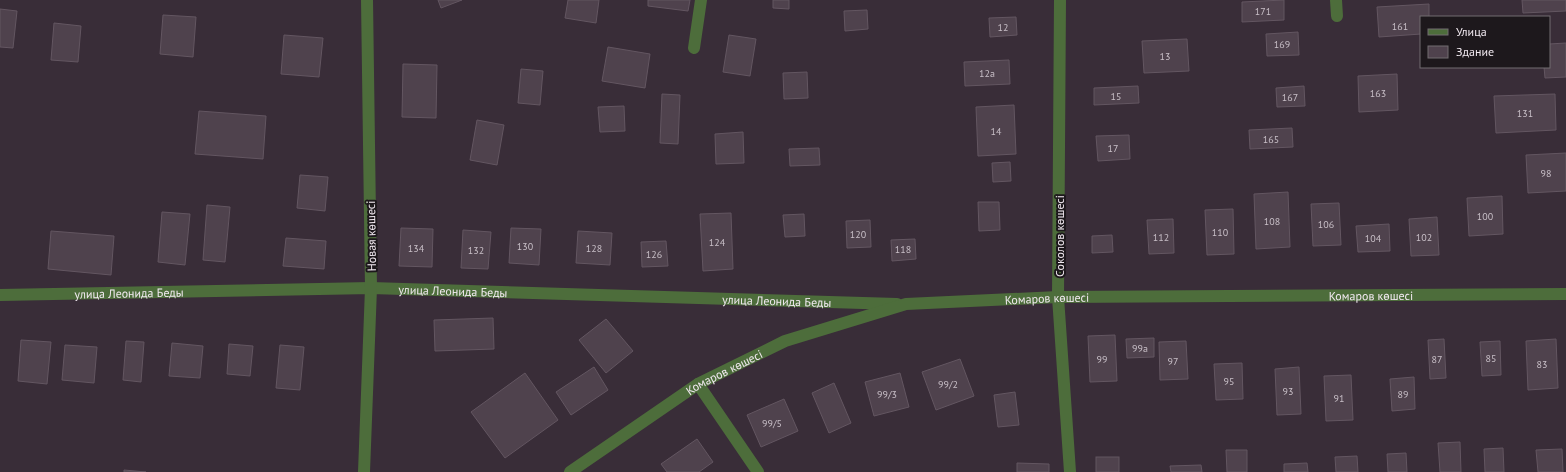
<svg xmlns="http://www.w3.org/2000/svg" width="1566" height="472" font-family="'PT Sans',sans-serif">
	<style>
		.building { fill: #4f424d; stroke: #635661 }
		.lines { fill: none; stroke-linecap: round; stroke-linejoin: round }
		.minor { stroke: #4d6d3b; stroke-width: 12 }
		.labels { text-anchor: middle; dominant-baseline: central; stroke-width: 4; stroke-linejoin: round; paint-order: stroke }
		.number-label { font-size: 10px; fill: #c8bfc7 }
		.street-label { font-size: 12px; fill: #f1e9f0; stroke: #1d181c }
	</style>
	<rect width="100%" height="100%" fill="#392d38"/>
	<g class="building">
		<polygon points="438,0 462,0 441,8"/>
		<polygon points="568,0 599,0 596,23 565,18"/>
		<polygon points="648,0 690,0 688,11 648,6"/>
		<polygon points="773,0 789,0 789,9 773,8"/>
		<polygon points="1284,0 1284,20 1242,22 1242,2"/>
		<polygon points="1522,0 1566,0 1566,11 1523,13"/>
		<polygon points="1429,4 1429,17 1421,17 1421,34 1379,37 1377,7"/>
		<polygon points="0,9 17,11 13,48 0,47"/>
		<polygon points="867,10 868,29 845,31 844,11"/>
		<polygon points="163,15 196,17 193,57 160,54"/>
		<polygon points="1016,17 1017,35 990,37 989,18"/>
		<polygon points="54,23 81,26 78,62 51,60"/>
		<polygon points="1298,32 1299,55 1267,56 1266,34"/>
		<polygon points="284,35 323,38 319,77 281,74"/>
		<polygon points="729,35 756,39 750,76 723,72"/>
		<polygon points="1187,39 1189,71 1144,73 1142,41"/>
		<polygon points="1566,43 1566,77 1545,78 1544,67 1549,67 1549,44"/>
		<polygon points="608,47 650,54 645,88 602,81"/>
		<polygon points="1009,60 1010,84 965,86 964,62"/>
		<polygon points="403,64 437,65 436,118 402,117"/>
		<polygon points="521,69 543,71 540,105 518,103"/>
		<polygon points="807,72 808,98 784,99 783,73"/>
		<polygon points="1397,74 1398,110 1359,112 1358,76"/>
		<polygon points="1138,86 1139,103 1094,105 1094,88"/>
		<polygon points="1304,86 1305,106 1277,107 1276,88"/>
		<polygon points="662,94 680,95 678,144 660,143"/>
		<polygon points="1555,94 1556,130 1496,133 1494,96"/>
		<polygon points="1014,105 1016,154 978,156 976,107"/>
		<polygon points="624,106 625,131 600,132 598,107"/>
		<polygon points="199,111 266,116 263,159 195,154"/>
		<polygon points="477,120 504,125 497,165 470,160"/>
		<polygon points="1292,128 1293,147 1250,149 1249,130"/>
		<polygon points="743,132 744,163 716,164 715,134"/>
		<polygon points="1129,135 1130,159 1098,161 1096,136"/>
		<polygon points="819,148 820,165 790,166 789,149"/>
		<polygon points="1566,153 1566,191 1528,193 1526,155"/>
		<polygon points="1010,162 1011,181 993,182 992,163"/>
		<polygon points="300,175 328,177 325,211 297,208"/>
		<polygon points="1288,192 1290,247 1256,249 1254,194"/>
		<polygon points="1502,196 1503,234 1469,236 1467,198"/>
		<polygon points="978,202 999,202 1000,230 979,231"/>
		<polygon points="1339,203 1341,245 1313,246 1311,204"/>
		<polygon points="207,205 230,207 225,262 203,260"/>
		<polygon points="1233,209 1234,254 1207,255 1205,210"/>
		<polygon points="162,212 190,214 185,265 158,262"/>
		<polygon points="731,213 733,269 703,271 700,214"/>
		<polygon points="804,214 805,236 785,237 783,215"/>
		<polygon points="1437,217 1439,255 1411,256 1409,219"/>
		<polygon points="1173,219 1174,253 1149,254 1147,220"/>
		<polygon points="870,220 871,247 847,248 846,221"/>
		<polygon points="1389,224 1390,251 1358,252 1356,226"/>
		<polygon points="401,228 433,229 432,267 399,266"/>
		<polygon points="511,228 541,229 539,265 509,263"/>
		<polygon points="463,230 491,232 488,269 461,268"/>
		<polygon points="51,231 114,236 111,275 48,269"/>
		<polygon points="578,231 612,233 610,265 576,263"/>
		<polygon points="1112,235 1113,252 1092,253 1092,236"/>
		<polygon points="286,238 326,241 324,269 283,266"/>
		<polygon points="915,239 916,259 892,261 891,240"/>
		<polygon points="666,241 668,266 642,267 641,242"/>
		<polygon points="493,318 494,349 435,351 434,320"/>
		<polygon points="606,319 633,351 606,373 579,340"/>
		<polygon points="1115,335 1117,381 1090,382 1088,336"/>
		<polygon points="1154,338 1154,357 1127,358 1126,339"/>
		<polygon points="1444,339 1446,378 1430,379 1428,340"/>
		<polygon points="1556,339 1558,388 1528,390 1526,341"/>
		<polygon points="21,340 51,342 47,384 18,381"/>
		<polygon points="126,341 144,342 141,382 123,380"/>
		<polygon points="1186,341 1188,379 1160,380 1159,342"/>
		<polygon points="1500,341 1501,375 1482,376 1480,342"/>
		<polygon points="172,343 203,346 200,378 169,376"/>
		<polygon points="229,344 253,346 250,376 227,374"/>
		<polygon points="65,345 97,347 94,383 62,380"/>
		<polygon points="280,345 304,347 300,390 276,388"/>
		<polygon points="960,359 974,396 936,410 922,372"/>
		<polygon points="1242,363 1243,399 1216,400 1214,364"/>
		<polygon points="594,367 608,390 571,415 556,392"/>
		<polygon points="1299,367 1301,414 1277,415 1275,369"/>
		<polygon points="525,373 558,420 505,458 471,412"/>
		<polygon points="900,373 909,407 874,416 865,382"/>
		<polygon points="1351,375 1353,420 1326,421 1324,376"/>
		<polygon points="1414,377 1415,409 1392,411 1390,379"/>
		<polygon points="834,383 851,423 829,433 812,393"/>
		<polygon points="1015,392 1019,425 998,427 994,395"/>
		<polygon points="784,399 798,431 761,447 747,415"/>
		<polygon points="697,439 713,462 699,472 667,472 661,464"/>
		<polygon points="1460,442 1461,472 1440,472 1438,443"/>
		<polygon points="1503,448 1504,472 1485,472 1484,449"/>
		<polygon points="1562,449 1563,472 1538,472 1536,450"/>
		<polygon points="1226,450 1247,450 1247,472 1227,472"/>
		<polygon points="1406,453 1407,472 1388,472 1387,454"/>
		<polygon points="1357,456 1358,472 1336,472 1335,457"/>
		<rect x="1096" y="457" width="23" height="15"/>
		<polygon points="1017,463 1049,464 1049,472 1017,472"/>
		<polygon points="1307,463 1308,472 1284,472 1284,464"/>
		<polygon points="1201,465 1202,472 1171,472 1170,466"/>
		<polygon points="124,470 146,472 124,472"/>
	</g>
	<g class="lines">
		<g class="minor">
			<polyline points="1060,0 1058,297 1070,472"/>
			<polyline points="1336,0 1337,16"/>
			<polyline points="694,48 701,0"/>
			<path id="s1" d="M 0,295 L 371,288 L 897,304"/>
			<polyline points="698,384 758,472"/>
			<polyline points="364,472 371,288 367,0"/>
			<path id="s2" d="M 570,472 L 698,384 L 785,341 L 906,304 L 1058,297 L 1566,294"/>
		</g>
	</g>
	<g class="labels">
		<g class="number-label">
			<text x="1263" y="11">171</text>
			<text x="1400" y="26">161</text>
			<text x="1003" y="27">12</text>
			<text x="1282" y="44">169</text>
			<text x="1165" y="56">13</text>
			<text x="987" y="73">12а</text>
			<text x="1378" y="93">163</text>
			<text x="1116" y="96">15</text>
			<text x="1290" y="97">167</text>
			<text x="1525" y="113">131</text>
			<text x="996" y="131">14</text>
			<text x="1271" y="139">165</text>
			<text x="1113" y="148">17</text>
			<text x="1546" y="173">98</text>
			<text x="1485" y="216">100</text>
			<text x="1272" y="221">108</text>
			<text x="1326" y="224">106</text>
			<text x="1220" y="232">110</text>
			<text x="858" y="234">120</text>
			<text x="1161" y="237">112</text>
			<text x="1424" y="237">102</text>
			<text x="1373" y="238">104</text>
			<text x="717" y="242">124</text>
			<text x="525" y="246">130</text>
			<text x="416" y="248">134</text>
			<text x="594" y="248">128</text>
			<text x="903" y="249">118</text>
			<text x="476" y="250">132</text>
			<text x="654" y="254">126</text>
			<text x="1140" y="348">99а</text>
			<text x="1491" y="358">85</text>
			<text x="1102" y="359">99</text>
			<text x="1437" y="359">87</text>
			<text x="1173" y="361">97</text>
			<text x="1542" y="364">83</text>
			<text x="1229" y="381">95</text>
			<text x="948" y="384">99/2</text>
			<text x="1288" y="391">93</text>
			<text x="887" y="394">99/3</text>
			<text x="1403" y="394">89</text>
			<text x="1339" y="398">91</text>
			<text x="772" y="423">99/5</text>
		</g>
		<g class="street-label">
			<text transform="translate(371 236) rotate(-91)">Новая көшесі</text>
			<text transform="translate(1059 236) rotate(-90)">Соколов көшесі</text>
			<text stroke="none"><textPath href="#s1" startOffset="453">улица Леонида Беды</textPath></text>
			<text stroke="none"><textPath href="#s1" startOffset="129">улица Леонида Беды</textPath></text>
			<text stroke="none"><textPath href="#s2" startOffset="844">Комаров көшесі</textPath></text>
			<text stroke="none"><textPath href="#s2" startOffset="520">Комаров көшесі</textPath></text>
			<text stroke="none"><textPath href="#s1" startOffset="777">улица Леонида Беды</textPath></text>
			<text stroke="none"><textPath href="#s2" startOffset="184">Комаров көшесі</textPath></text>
		</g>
	</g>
	<rect x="1420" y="16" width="130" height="52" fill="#1d181c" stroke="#726c71"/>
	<rect x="1428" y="29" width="20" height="6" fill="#4d6d3b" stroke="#726c71"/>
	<text x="1456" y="36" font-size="12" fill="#f1e9f0">Улица</text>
	<rect x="1428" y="46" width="20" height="12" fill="#4f424d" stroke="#726c71"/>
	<text x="1456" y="56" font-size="12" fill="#f1e9f0">Здание</text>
</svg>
